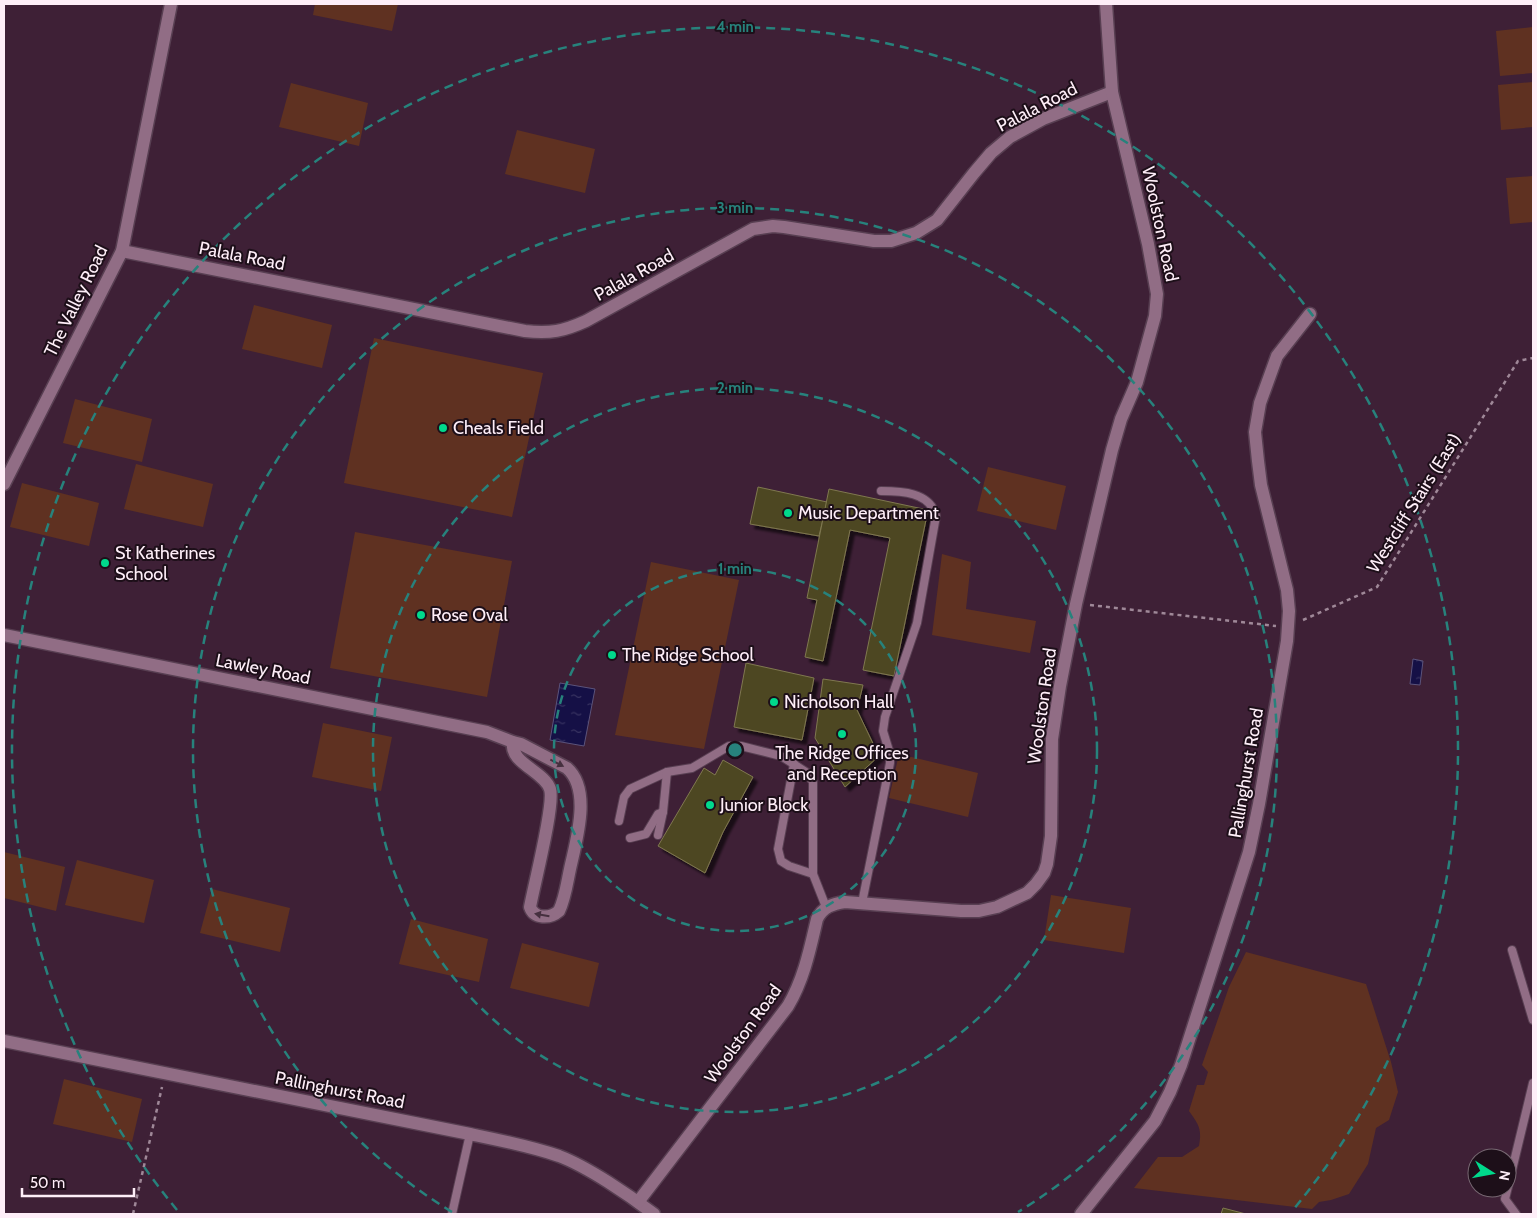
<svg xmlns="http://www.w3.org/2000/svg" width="1537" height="1218" font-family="Cabin,sans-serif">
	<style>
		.garden { fill: #5f3121 }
		.water { fill: url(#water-ripples); stroke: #5b537b }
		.building { fill: #4e4721; stroke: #7f7850; filter: url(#shadow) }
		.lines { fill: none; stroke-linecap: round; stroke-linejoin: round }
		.lane-casing { stroke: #583f52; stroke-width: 10 }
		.street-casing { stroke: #583f52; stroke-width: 15 }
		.path { stroke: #9f8898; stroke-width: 2.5; stroke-dasharray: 4 4; stroke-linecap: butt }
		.lane { stroke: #916d85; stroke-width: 8 }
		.street { stroke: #916d85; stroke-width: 12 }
		.oneway { fill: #46303f }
		.ring { fill: none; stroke: #27827c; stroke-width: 2.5; stroke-dasharray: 9 6 }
		.poi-dot { fill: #00d98c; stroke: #1d0f19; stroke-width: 2 }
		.labels { text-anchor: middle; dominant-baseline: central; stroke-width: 4; stroke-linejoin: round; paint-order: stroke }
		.street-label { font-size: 18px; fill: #feeef8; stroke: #1d0f19 }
		.poi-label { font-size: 18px; fill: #feeef8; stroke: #1d0f19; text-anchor: start }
		.centre { fill: #27827c; stroke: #1d0f19; stroke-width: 2.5 }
		.ring-label { font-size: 15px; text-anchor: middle; font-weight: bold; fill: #27827c; stroke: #1d0f19; stroke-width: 4; stroke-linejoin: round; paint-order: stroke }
	</style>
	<defs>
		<pattern id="water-ripples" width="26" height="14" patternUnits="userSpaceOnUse" patternTransform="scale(1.25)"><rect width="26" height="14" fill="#151046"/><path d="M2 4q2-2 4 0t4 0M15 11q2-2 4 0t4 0" fill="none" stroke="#383361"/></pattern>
		<filter id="shadow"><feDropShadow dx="4.5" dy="4.5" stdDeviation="1" flood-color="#0009"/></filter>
	</defs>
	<rect width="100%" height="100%" fill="#3e2036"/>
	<g class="garden">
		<polygon points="315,4 398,4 392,31 313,15"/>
		<polygon points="1533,27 1533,73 1500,76 1496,31"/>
		<polygon points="1533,82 1533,127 1501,130 1498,85"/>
		<polygon points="291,83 368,103 359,146 279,127"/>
		<polygon points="517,130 595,149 585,193 505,174"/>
		<polygon points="1533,176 1533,222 1510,224 1506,178"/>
		<polygon points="254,305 332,325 322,368 242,349"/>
		<polygon points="374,338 543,373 512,517 344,483"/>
		<polygon points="75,399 152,419 142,462 63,443"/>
		<polygon points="136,464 213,484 203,527 124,509"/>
		<polygon points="988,467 1066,486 1056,530 977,511"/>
		<polygon points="22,483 99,503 89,546 10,527"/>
		<polygon points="355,532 512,561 487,697 330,668"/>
		<polygon points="942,554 971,562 966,609 1036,621 1030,653 932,635"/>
		<polygon points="651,562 739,580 704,749 615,735"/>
		<polygon points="323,723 392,737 381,791 312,777"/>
		<polygon points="899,754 978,773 968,817 889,798"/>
		<polygon points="4,852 65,867 56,911 4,898"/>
		<polygon points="77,860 154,880 144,923 65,905"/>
		<polygon points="212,889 290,908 280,952 200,933"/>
		<polygon points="1051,895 1131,908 1124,953 1044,940"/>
		<polygon points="411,919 488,939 479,982 399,964"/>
		<polygon points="522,943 599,963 589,1007 510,988"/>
		<path d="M 1246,952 L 1366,984 L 1391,1062 L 1398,1092 L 1389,1120 L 1376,1128 L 1368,1164 L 1349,1194 L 1331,1200 L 1319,1202 L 1312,1209 L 1134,1188 L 1158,1157 L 1182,1157 L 1199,1146 C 1202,1129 1199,1125 1189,1111 L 1197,1085 L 1204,1085 L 1208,1072 L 1202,1065 L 1229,987 Z"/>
		<polygon points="64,1079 142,1099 132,1142 53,1124"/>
	</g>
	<g class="water">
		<polygon points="1413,659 1423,661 1420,685 1410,684"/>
		<polygon points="560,683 595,689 584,746 550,740"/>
	</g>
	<g class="building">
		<polygon points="758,487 827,502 819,536 750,524"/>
		<polygon points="829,489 928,510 894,676 863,670 890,538 850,530 823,661 805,657 817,600 807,598"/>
		<polygon points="746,663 814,678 802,740 734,727"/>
		<polygon points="823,679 863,685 857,710 879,756 845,787 815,738"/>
		<polygon points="723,760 753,777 723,832 705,873 658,846 704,768 715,775"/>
		<polygon points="1223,1208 1246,1214 1221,1214"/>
	</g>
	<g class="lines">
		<g class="lane-casing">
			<g id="lane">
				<polyline points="794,764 778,849 781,861 789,866 813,874"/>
				<polyline points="619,821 624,797 630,789 667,772 692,768 729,746 741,746 781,756 806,772 813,782 813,874 826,907"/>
				<polyline points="658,835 663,812 667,772"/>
				<polyline points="630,838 646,834 658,814 663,812"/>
				<path d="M 862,903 L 890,763 L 890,754 L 883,731 L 885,717 L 917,623 L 936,516 C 930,492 901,491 881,491"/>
				<polyline points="1512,950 1533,1020"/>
				<polyline points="452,1214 470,1134"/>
				<polyline points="1516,1214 1505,1199 1533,1083"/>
			</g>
		</g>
		<g class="street-casing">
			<g id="street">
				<path d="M 122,251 L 525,331 C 550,334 564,331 586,321 L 753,229 L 773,226 L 784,227 L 874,241 L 891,241 L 916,233 L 937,220 L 974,173 L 991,153 L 1010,137 L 1043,119 L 1112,92"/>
				<polyline points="4,484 122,251 171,4"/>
				<path d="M 4,635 L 487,732 L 513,742 L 521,744 L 567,768 C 592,790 576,841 570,869 C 567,883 565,899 559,911 C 550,919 534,919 530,907 C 534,885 555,804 550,789 C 544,771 509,763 513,742"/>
				<path d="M 4,1041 L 470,1134 C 499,1140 530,1146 559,1156 C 588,1167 629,1195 654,1214"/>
				<path d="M 638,1202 L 788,1006 C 804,979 810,949 817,919 C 823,907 832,904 845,902 L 961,911 L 979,911 L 997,907 L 1027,893 L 1036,884 L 1044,873 L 1047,864 L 1051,836 L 1052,739 L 1060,686 L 1076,604 L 1112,450 L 1121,419 L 1137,382 L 1155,316 L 1157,294 L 1148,244 L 1112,92 L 1106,4"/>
				<polyline points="1081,1214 1155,1121 1170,1092 1181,1065 1249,852 1259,804 1287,641 1289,611 1287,590 1261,485 1258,461 1255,432 1260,403 1277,356 1310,314"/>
			</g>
		</g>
		<g class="path">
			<polyline points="1090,605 1276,626"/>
			<polyline points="1303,620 1377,587 1518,361 1533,358"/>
			<polyline points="133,1214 162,1087"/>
		</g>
		<use href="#lane" class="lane"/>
		<use href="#street" class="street"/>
	</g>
	<defs><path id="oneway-solid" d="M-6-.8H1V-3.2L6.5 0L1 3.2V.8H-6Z" transform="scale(1.25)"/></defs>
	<g class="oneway">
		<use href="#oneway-solid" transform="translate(557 763) rotate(27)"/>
		<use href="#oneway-solid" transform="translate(542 915) rotate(-170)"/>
	</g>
	<g class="ring">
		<circle cx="735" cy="750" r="181"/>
		<circle cx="735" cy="750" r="362"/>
		<path d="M452 1212A542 542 0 1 1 1018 1212"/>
		<path d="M177 1210A723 723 0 1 1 1293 1210"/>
	</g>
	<g class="poi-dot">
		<circle cx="443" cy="428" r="5"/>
		<circle cx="788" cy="513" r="5"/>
		<circle cx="105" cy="563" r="5"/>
		<circle cx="421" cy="615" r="5"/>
		<circle cx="612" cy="655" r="5"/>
		<circle cx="774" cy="702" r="5"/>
		<circle cx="842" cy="734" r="5"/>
		<circle cx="710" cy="805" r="5"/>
	</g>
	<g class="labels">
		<g class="street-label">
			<text transform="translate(1037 107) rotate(-27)">Palala Road</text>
			<text transform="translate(1160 224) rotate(78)">Woolston Road</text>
			<text transform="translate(242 256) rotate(11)">Palala Road</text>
			<text transform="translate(634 275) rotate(-29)">Palala Road</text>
			<text transform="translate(76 301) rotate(-64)">The Valley Road</text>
			<text transform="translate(1414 503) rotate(-58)">Westcliff Stairs (East)</text>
			<text transform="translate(263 669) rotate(11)">Lawley Road</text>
			<text transform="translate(1042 706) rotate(-82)">Woolston Road</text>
			<text transform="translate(1246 773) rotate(-80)">Pallinghurst Road</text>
			<text transform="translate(743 1034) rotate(-54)">Woolston Road</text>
			<text transform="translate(340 1090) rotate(11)">Pallinghurst Road</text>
		</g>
		<g class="poi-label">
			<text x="453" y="428">Cheals Field</text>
			<text x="798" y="513">Music Department</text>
			<text x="115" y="553">St Katherines<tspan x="115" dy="21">School</tspan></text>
			<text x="431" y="615">Rose Oval</text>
			<text x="622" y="655">The Ridge School</text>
			<text x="784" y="702">Nicholson Hall</text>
			<text x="842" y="753" text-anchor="middle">The Ridge Offices<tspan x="842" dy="21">and Reception</tspan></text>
			<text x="720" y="805">Junior Block</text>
		</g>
	</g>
	<circle cx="735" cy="750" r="8" class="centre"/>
	<g class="ring-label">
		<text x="735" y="32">4 min</text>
		<text x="735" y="213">3 min</text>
		<text x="735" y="393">2 min</text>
		<text x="735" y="574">1 min</text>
	</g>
	<rect width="1537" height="1218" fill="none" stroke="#feeef8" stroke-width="10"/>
	<g transform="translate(1492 1173) rotate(101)"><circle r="24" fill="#1d0f19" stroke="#776872"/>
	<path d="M0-4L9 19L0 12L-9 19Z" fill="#00d98c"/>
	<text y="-8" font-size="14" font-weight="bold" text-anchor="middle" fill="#feeef8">N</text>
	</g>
	<path d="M22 1188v8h112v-8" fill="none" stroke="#feeef8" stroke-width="2.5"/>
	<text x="30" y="1188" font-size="15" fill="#feeef8" stroke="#1d0f19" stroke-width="4" paint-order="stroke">50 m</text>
</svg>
